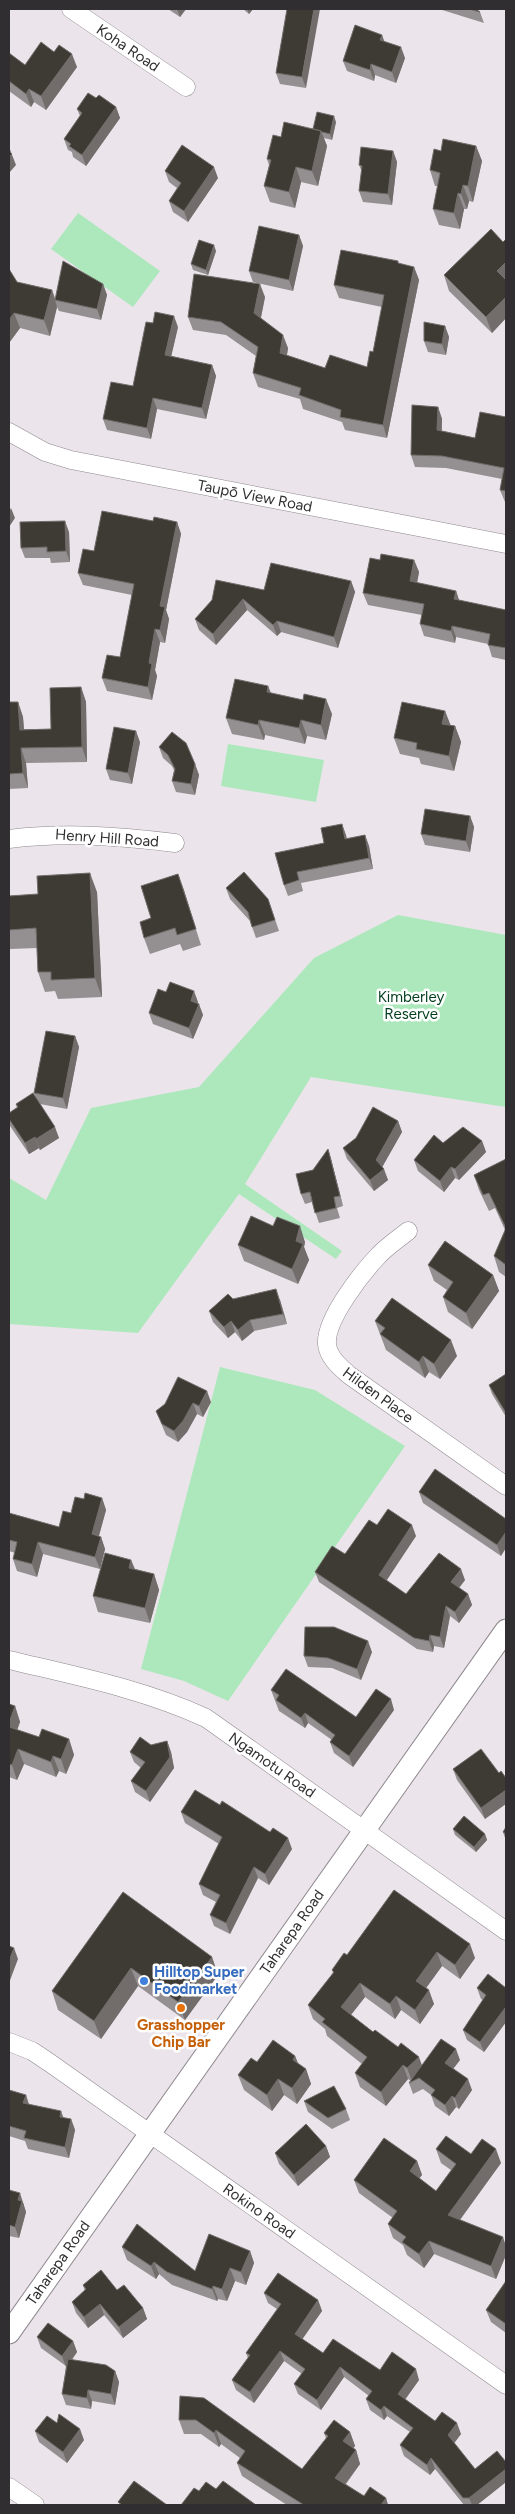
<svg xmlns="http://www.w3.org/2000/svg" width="515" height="2514" font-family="Figtree,sans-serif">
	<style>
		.green { fill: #ade8bd }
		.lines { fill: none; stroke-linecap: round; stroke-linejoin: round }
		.minor-casing { stroke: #8f898f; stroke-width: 19 }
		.tertiary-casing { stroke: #8f898f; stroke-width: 23 }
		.minor { stroke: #fff; stroke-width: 18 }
		.tertiary { stroke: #fff; stroke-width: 21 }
		.wall { fill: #948f90 }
		.shaded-wall { fill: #726d6b }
		.building { fill: #3e3a34; stroke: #726d6b }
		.shop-dot { fill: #3f7fe0; stroke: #fff; stroke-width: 2 }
		.food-dot { fill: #e8710a; stroke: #fff; stroke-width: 2 }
		.labels { text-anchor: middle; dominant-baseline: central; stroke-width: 5; stroke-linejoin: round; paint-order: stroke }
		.street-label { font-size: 15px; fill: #302e30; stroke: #fff }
		.park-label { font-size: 15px; fill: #003d1c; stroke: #fff }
		.shop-label { font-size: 15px; font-weight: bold; fill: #366cbe; stroke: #fff; text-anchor: start }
		.food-label { font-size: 15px; font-weight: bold; fill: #c56008; stroke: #fff }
	</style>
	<rect width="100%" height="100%" fill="#ebe4eb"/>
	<g class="green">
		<polygon points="78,213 160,271 133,307 51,249"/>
		<polygon points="228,744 324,760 316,802 221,786"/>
		<polygon points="398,915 506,935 506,1107 311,1077 245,1184 342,1251 336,1259 239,1194 138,1333 9,1324 9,1178 46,1200 91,1108 199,1087 314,958"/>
		<polygon points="220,1367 315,1390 405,1446 228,1701 184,1681 141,1669"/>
	</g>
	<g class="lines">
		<g class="minor-casing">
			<g id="minor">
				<polyline points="71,9 186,87"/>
				<polyline points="9,432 45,452 71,460 506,544"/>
				<path d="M 9,839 C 65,832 119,836 175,843"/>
				<path d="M 408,1231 C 398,1239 386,1247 378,1256 C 361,1274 325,1320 327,1344 C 328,1357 340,1367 349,1375 L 506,1486"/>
				<path d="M 9,1660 C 76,1676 143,1689 206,1718 L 506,1931"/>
				<polyline points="9,2042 32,2051 50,2063 506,2385"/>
				<polyline points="9,2487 35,2505"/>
			</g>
		</g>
		<g class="tertiary-casing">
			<polyline id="tertiary" points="9,2333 506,1630"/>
		</g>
		<use href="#minor" class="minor"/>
		<use href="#tertiary" class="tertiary"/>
	</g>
	<g class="wall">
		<polygon points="168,9 186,9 180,17"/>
		<polygon points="243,9 253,9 249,14"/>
		<polygon points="287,9 306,88 280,84 276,73"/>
		<polygon points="439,9 476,9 480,12 484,23"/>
		<polygon points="382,35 384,42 405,58 396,83 375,75 374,81 347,71 343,61"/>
		<polygon points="9,53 25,65 77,67 46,110 34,102 31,107 9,91"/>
		<polygon points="96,98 116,107 120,118 86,166 73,157 72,152 68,150 64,139 80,116 77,109"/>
		<polygon points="336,122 332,140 324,138 327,146 318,186 301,182 295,208 270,202 264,186 269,165 267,159 281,137"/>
		<polygon points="476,146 482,161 473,202 469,201 467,209 464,209 460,229 439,225 433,209 438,186 435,186 430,170 441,151"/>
		<polygon points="393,151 397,162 392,205 363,202 359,191 362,172 359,165"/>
		<polygon points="165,171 218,178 188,222 173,212 169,201 177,188 169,182"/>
		<polygon points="299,235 303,246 293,291 253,282 249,271"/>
		<polygon points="506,239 506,318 492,333 449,291 444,275 503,242"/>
		<polygon points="216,251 208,275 193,270 191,264"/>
		<polygon points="399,264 414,267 419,280 387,438 345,430 342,422 303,409 300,399 258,387 253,373 256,356 226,335 193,330 188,317 265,297 261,318 288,348 287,355 325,368 367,367 373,352 382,307 339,298 334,285"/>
		<polygon points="9,269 17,282 52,290 55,298 103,284 107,295 101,320 59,311 57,307 50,336 20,328 9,343"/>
		<polygon points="445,326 449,337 446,355 428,352 424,341"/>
		<polygon points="178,327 171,356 212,365 216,376 206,419 157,409 151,439 107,430 103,419 133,386"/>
		<polygon points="438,407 442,419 442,431 475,438 506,417 506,503 505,502 500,490 502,479 446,468 415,467 411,455"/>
		<polygon points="153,521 177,522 181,534 166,610 169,619 165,643 160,642 155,670 157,676 152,700 107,691 102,678 120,657 132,595 83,585 78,573 94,551"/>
		<polygon points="69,532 70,562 51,563 50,558 25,558 21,548"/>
		<polygon points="380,560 414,560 419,572 417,583 456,591 459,600 506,610 506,660 492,657 488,644 456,637 455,643 424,636 420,624 422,615 368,605 363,593"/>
		<polygon points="351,581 355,592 338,648 281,632 277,636 247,610 216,645 199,630 195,619 264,590"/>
		<polygon points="268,686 271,693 332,714 326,740 307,736 305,744 265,735 264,740 232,734 226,718"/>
		<polygon points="81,687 86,702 87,762 26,763 28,788 9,789 9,702 18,702 23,717 24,729 51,729"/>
		<polygon points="445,711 450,725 455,726 461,742 454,771 421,764 419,758 400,754 394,738"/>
		<polygon points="140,742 132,784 110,780 106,769"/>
		<polygon points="159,747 195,764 199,775 195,795 176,792 172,781 174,770 172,766 163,758"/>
		<polygon points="470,816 474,827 470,852 425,845 421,834"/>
		<polygon points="342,824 347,839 365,835 369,846 373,869 301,883 303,891 288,896 284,885"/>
		<polygon points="178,874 201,945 183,951 180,944 150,954 144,938 151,918"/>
		<polygon points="226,888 268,899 279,931 256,938 250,921 230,899"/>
		<polygon points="97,892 102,997 58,999 55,991 45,992 38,972 37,948 10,949 9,945 9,896"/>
		<polygon points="198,1002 198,1003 203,1015 193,1039 153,1024 149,1013"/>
		<polygon points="75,1036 79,1047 67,1109 40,1104 59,1138 40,1150 39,1148 29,1154 10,1126 9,1122 9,1113 17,1108 16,1104 36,1098 34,1093"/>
		<polygon points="398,1121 402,1132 382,1167 388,1180 374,1191 347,1159 343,1148"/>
		<polygon points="482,1141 486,1152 459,1180 455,1178 444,1192 418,1171 414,1160 443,1143"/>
		<polygon points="328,1149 331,1159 343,1206 337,1208 340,1218 319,1223 312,1202 305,1204 301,1194 313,1170"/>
		<polygon points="506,1159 506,1277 499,1272 494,1256 505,1230 495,1208 489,1211 479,1190 474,1175"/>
		<polygon points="273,1226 305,1242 304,1247 309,1260 298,1284 244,1261 238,1245"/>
		<polygon points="428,1265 493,1275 499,1291 472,1329 448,1312 443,1297 447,1290 434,1281"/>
		<polygon points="233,1299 280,1300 287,1324 254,1331 242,1341 235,1332 228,1338 213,1322 209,1311"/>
		<polygon points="375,1321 457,1356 440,1379 429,1372 425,1378 386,1350"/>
		<polygon points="506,1374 506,1417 492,1394 489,1385"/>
		<polygon points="211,1402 203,1417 197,1414 187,1432 178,1442 166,1435 156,1411 165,1404"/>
		<polygon points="419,1492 506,1519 501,1556 423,1503"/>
		<polygon points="102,1498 106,1510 99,1536 101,1537 105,1549 100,1569 43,1554 37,1577 17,1571 13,1559 15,1553 9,1551 9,1513 59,1527 84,1499"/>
		<polygon points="377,1525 416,1536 386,1580 406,1594 465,1580 459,1588 468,1594 472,1605 459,1623 450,1616 444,1648 434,1646 433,1652 417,1649 319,1582 315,1572 345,1554"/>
		<polygon points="131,1560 135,1569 154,1574 159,1590 150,1623 98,1612 93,1596"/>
		<polygon points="372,1652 361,1680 332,1668 308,1667 304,1656"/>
		<polygon points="271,1690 356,1717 394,1710 353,1767 334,1753 330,1742 332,1740 308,1723 305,1728 279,1711"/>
		<polygon points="9,1704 15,1706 20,1722 17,1730 39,1737 69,1739 74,1755 66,1774 59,1771 56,1777 24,1764 17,1780 9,1777"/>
		<polygon points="167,1741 171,1752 174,1768 150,1802 135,1792 131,1781 141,1768 134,1762 130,1752 151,1745"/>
		<polygon points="453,1769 499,1773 485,1819 457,1780"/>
		<polygon points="181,1812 292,1849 269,1885 258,1878 230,1934 214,1926 210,1915 216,1902 203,1895 199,1884 219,1844 185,1823"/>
		<polygon points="506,1827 506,1841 503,1832"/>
		<polygon points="453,1829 485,1834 487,1840 476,1852 455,1835"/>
		<polygon points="394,1890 475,1958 460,1979 442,1966 426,1988 434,2004 420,2024 401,2010 395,2019 365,1997 351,2015 373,2032 422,2065 460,2060 453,2069 472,2090 459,2109 456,2107 449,2116 435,2106 431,2095 423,2089 413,2094 409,2083 411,2081 408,2079 386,2106 360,2087 355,2073 362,2064 327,2036 325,2029 313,2019 308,2005 333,1973 332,1970 347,1955"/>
		<polygon points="123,1892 212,1957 218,1975 185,2020 138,1986 101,2039 58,2010 52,1991"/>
		<polygon points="477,1988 506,1988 506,2022 484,2052 467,2040 463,2030 483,2000 481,1999"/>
		<polygon points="295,2056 298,2063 306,2069 311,2084 297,2104 284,2095 272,2111 244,2090 238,2075"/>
		<polygon points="9,2090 26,2095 29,2104 64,2118 71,2119 75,2130 69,2158 28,2149 25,2141 9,2136"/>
		<polygon points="304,2101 346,2109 350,2120 332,2129 308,2112"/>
		<polygon points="326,2146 330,2157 298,2186 279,2164 275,2153"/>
		<polygon points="436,2149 471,2154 501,2163 460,2220 506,2246 506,2255 496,2279 434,2254 424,2268 407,2255 403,2245 393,2238 388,2224 393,2218 359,2193 354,2180 417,2161 422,2175 419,2178 436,2191 451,2170 441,2163"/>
		<polygon points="9,2190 24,2204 24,2206 26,2212 19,2238 9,2236 9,2238"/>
		<polygon points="122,2247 195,2271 250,2251 254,2263 246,2285 235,2281 227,2301 218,2299 217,2301 172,2285 159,2274 156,2279 127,2260"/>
		<polygon points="506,2281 506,2333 491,2322 486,2310"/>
		<polygon points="83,2285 117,2290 143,2308 147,2319 123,2338 104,2315 88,2328 76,2313 72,2302 85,2291"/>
		<polygon points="264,2293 318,2300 322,2311 302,2339 323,2353 380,2370 419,2380 405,2399 435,2421 461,2434 454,2443 475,2469 506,2462 506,2482 477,2505 464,2505 435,2469 430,2475 404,2456 400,2445 410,2432 387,2416 384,2420 370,2410 366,2399 369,2396 344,2377 321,2410 298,2394 294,2384 302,2374 284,2361 254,2403 236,2390 232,2380 248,2358 246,2353 277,2309 268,2303"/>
		<polygon points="37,2337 73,2341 77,2352 72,2360 115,2371 119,2382 115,2405 92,2401 91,2409 66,2405 62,2394 66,2366 41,2348"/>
		<polygon points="180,2396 302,2469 326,2438 324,2433 350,2432 355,2446 353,2448 356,2450 360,2464 346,2484 364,2496 386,2498 388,2505 287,2505 242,2476 237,2463 240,2458 221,2444 219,2447 201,2434 184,2434 179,2420"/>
		<polygon points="35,2431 84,2440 67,2463 39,2442"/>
	</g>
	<g class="shaded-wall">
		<polygon points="177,9 186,9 180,17"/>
		<polygon points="247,9 253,9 249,14"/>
		<polygon points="314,9 320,9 306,88 302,77"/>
		<polygon points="382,35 386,46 380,40"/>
		<polygon points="401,47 405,58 396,83 392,72"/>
		<polygon points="72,54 77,67 46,110 41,96"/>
		<polygon points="371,64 375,75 374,81 370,70"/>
		<polygon points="29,89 34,102 31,107 26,94"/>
		<polygon points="116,107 120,118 86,166 82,155"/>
		<polygon points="334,116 336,122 332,140 330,134"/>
		<polygon points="321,131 327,146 318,186 312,171"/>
		<polygon points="476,146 482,161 473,202 468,186"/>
		<polygon points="9,147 16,165 9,173"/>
		<polygon points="393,151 397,162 392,205 388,194"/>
		<polygon points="214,167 218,178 188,222 184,211"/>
		<polygon points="296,167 301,182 295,208 289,192"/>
		<polygon points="463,185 469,201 467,209 461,194"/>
		<polygon points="458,193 464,209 460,229 454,213"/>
		<polygon points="299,235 303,246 293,291 289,280"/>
		<polygon points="214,245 216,251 208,275 206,270"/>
		<polygon points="506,262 506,283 497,271"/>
		<polygon points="414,267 419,280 387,438 383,425"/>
		<polygon points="103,284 107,295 101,320 97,309"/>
		<polygon points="260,284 265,297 259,326 254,313"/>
		<polygon points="52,290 57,307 50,336 44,320"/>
		<polygon points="506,297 506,318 492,333 486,317"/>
		<polygon points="14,313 20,328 9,343 9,320"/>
		<polygon points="174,316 178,327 169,366 165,355"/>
		<polygon points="445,326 449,337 446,355 442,344"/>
		<polygon points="283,335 288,348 285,366 280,353"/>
		<polygon points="212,365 216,376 206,419 202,408"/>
		<polygon points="153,398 157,409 151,439 147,428"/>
		<polygon points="438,407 442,419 441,443 437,430"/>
		<polygon points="11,508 15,518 9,527 9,512"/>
		<polygon points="65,521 69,532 70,562 66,551"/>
		<polygon points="177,522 181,534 166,610 169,619 165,643 160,630 160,606"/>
		<polygon points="414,560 419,572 415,593 410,581"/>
		<polygon points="351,581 355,592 338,648 334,637"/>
		<polygon points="456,591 460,603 454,599"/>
		<polygon points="243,599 247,610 216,645 213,634"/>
		<polygon points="277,621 281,632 277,636 273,625"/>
		<polygon points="452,626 456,637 455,643 451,631"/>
		<polygon points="155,629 160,642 155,670 157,676 152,700 148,687 149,663"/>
		<polygon points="268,686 274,702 267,692"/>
		<polygon points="81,687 86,702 87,762 82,747"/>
		<polygon points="326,699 332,714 326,740 321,725"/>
		<polygon points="18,702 23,717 25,745 20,730"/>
		<polygon points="445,711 451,726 442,724"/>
		<polygon points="259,720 265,735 264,740 258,725"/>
		<polygon points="301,720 307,736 305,744 299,728"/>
		<polygon points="455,726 461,742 454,771 449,756"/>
		<polygon points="136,731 140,742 132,784 128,773"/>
		<polygon points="21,748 26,763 28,788 23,773"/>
		<polygon points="195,764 199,775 195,795 191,784"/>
		<polygon points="470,816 474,827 470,852 466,841"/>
		<polygon points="342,824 346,835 349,850 345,839"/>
		<polygon points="365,835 369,846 373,869 369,858"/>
		<polygon points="90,873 97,892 102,997 95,978"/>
		<polygon points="178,874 184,890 201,945 196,929"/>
		<polygon points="194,991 198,1002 195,1012 191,1001"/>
		<polygon points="199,1004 203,1015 193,1039 189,1028"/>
		<polygon points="75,1036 79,1047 67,1109 63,1098"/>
		<polygon points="398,1121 402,1132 380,1171 376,1160"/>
		<polygon points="55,1127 59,1138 40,1150 36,1139"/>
		<polygon points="35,1137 39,1148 29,1154 25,1143"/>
		<polygon points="482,1141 486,1152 459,1180 455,1169"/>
		<polygon points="328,1149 331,1159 343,1206 340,1196"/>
		<polygon points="451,1167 455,1178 444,1192 440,1181"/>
		<polygon points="384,1169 388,1180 374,1191 370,1180"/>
		<polygon points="300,1226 305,1242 304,1247 309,1260 298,1284 292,1269 296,1241"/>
		<polygon points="493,1275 499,1291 472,1329 466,1313"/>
		<polygon points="276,1289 280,1300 287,1324 283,1314"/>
		<polygon points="250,1320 254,1331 242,1341 238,1330"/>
		<polygon points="231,1321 235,1332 228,1338 224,1327"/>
		<polygon points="451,1340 457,1356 440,1379 434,1364"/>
		<polygon points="423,1356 429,1372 425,1378 419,1362"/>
		<polygon points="207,1391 211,1402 203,1417 199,1406"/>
		<polygon points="193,1403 197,1414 187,1432 178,1442 174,1431"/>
		<polygon points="102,1498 106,1510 96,1546 92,1534"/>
		<polygon points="412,1525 416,1536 383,1586 379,1575"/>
		<polygon points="506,1532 506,1548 501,1556 497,1545"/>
		<polygon points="101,1537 105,1549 100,1569 95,1557"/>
		<polygon points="38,1542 43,1554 37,1577 32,1564"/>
		<polygon points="131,1560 137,1575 129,1568"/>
		<polygon points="461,1569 465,1580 455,1593 451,1582"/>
		<polygon points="154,1574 159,1590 150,1623 145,1608"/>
		<polygon points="468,1594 472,1605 459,1623 455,1612"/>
		<polygon points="446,1606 450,1616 444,1648 440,1637"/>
		<polygon points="430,1635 434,1646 433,1652 429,1641"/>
		<polygon points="368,1641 372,1652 361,1680 357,1669"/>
		<polygon points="391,1699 394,1710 353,1767 349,1756"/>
		<polygon points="15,1706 20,1722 13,1741 9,1730 9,1723"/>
		<polygon points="305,1713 308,1723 305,1728 301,1718"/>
		<polygon points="69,1739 74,1755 66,1774 61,1759"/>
		<polygon points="167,1741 171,1752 174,1768 150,1802 146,1791"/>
		<polygon points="18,1749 24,1764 17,1780 12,1765"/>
		<polygon points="53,1756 59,1771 56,1777 51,1762"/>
		<polygon points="506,1790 506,1804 485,1819 481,1808"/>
		<polygon points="485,1834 487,1840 476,1852 474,1847"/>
		<polygon points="288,1838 292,1849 269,1885 265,1874"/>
		<polygon points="254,1867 258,1878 230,1934 226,1923"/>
		<polygon points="470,1944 475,1958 460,1979 455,1965"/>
		<polygon points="14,1948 18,1959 9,1983 9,1961"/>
		<polygon points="437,1952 442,1966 421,1995 416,1981"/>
		<polygon points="212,1957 218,1975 185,2020 178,2002"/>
		<polygon points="131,1968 138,1986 101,2039 94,2021"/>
		<polygon points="360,1983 365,1997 346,2021 341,2007"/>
		<polygon points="429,1990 434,2004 420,2024 415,2010"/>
		<polygon points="396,1996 401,2010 395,2019 390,2004"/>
		<polygon points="505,2008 506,2012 506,2022 484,2052 480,2042"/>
		<polygon points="456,2049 460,2060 449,2074 445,2063"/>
		<polygon points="295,2056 301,2071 293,2060"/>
		<polygon points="419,2057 424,2071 412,2081 407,2068"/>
		<polygon points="403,2065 408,2079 386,2106 381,2092"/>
		<polygon points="306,2069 311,2084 297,2104 292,2088"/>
		<polygon points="278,2079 284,2095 272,2111 267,2095"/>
		<polygon points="468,2079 472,2090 459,2109 455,2098"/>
		<polygon points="26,2095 29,2106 23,2103"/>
		<polygon points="452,2096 456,2107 449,2116 445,2105"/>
		<polygon points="61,2111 65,2122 60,2117"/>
		<polygon points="71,2119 75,2130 69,2158 65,2147"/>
		<polygon points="326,2146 330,2157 298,2186 294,2175"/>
		<polygon points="496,2149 501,2163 453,2229 448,2215"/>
		<polygon points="417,2161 422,2175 414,2185 410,2171"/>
		<polygon points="20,2193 26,2212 19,2238 15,2227 18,2200"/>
		<polygon points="503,2237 506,2246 506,2255 496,2279 491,2266"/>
		<polygon points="429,2241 434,2254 424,2268 419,2254"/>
		<polygon points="250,2251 254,2263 246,2285 241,2272"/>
		<polygon points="154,2262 159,2274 156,2279 151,2266"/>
		<polygon points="230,2268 235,2281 227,2301 222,2289"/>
		<polygon points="213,2286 218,2299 217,2301 212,2289"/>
		<polygon points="318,2300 322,2311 299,2344 295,2334"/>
		<polygon points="100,2304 104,2315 88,2328 84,2317"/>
		<polygon points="143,2308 147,2319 123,2338 119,2327"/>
		<polygon points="73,2341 77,2352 66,2367 62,2356"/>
		<polygon points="280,2351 284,2361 254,2403 250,2392"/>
		<polygon points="340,2367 344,2377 321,2410 317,2400"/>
		<polygon points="416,2369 419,2380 402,2404 398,2394"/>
		<polygon points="115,2371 119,2382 115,2405 111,2394"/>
		<polygon points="88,2390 92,2401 91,2409 87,2398"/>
		<polygon points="384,2406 387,2416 384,2420 381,2410"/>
		<polygon points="457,2423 461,2434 452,2446 448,2435"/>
		<polygon points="80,2429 84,2440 67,2463 63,2452"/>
		<polygon points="216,2430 221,2444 219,2447 214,2433"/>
		<polygon points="350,2432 355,2446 348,2455 343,2441"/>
		<polygon points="356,2450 360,2464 340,2491 335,2478"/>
		<polygon points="431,2458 435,2469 430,2475 427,2465"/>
		<polygon points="506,2469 506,2482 477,2505 472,2505 469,2498"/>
		<polygon points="386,2498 388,2505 381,2505"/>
	</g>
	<g class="building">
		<polygon points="287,9 314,9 302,77 276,73"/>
		<polygon points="469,9 476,9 480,12"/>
		<polygon points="355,25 382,35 380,40 401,47 392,72 371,64 370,70 343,61"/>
		<polygon points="41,42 54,52 59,45 72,54 41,96 29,89 26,94 9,81 9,53 25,65"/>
		<polygon points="88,93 96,98 99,95 116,107 82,155 69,146 71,144 64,139 82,113 77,109"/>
		<polygon points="317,112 334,116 330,134 322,132 321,131 313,129"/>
		<polygon points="284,122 321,131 312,171 296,167 289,192 264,186 271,160 267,159 273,135 281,137"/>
		<polygon points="443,139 476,146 468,186 463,185 461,194 458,193 454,213 433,209 440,173 430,170 434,149 441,151"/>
		<polygon points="182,145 214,167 184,211 169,201 181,183 165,171"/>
		<polygon points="361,147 393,151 388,194 359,191 362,166 359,165"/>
		<polygon points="9,151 12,154 9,157"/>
		<polygon points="259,226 299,235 289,280 249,271"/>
		<polygon points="491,229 503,242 506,239 506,262 497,271 506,280 506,297 486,317 444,275"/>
		<polygon points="199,240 214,245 206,270 191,264"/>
		<polygon points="341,250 398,261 398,263 414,267 383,425 340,417 341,410 299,395 301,388 253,373 258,347 221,322 188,317 194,274 260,284 254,313 283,335 280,353 325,368 330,355 367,367 370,351 373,352 384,295 334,285"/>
		<polygon points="63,261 103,284 97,309 55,300"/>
		<polygon points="9,269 17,282 52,290 44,320 14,313 9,320"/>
		<polygon points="155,312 174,316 165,355 212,365 202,408 153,398 147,428 103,419 111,382 133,386 146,322 153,323"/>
		<polygon points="424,322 445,326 442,344 424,341"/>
		<polygon points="412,405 438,407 437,430 475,438 480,412 506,417 506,491 500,490 504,468 442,456 411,455"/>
		<polygon points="102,511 153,521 154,517 177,522 160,606 165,607 160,630 155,629 149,663 152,664 148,687 102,678 107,655 120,657 134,584 78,573 83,549 94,551"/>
		<polygon points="65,521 66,551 47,552 47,547 21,548 20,522"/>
		<polygon points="381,554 414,560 410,581 456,591 454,599 506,610 506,648 488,645 490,634 452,626 451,631 420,624 424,604 363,593 370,558 380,560"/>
		<polygon points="271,563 351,581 334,637 277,621 273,625 243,599 213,634 195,619 212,600 216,580 264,590"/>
		<polygon points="235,679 268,686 267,692 303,700 304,694 326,699 321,725 301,720 299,728 259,720 258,725 226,718"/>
		<polygon points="81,687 82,747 21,748 23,773 9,774 9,702 18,702 20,730 51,729 50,688"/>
		<polygon points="402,702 445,711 442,724 455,726 449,756 416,749 417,743 394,738"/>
		<polygon points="114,727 136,731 128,773 106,769"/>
		<polygon points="172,732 186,743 195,764 191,784 172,781 175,769 168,755 159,747"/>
		<polygon points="425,809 470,816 466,841 421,834"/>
		<polygon points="342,824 345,839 365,835 369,858 297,872 299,880 284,885 275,853 324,843 321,828"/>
		<polygon points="244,872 268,899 275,920 252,927 248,912 226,888"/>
		<polygon points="90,873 95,978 51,980 51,972 38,972 36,928 9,930 9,896 38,894 37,876"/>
		<polygon points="178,874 196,929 177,935 175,928 144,938 140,922 151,918 141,886"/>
		<polygon points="170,982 194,991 191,1001 199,1004 189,1028 149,1013 158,989 166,992"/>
		<polygon points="46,1031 75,1036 63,1098 34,1093"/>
		<polygon points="33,1093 55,1127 36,1139 35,1137 25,1143 9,1119 9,1113 18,1107 16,1104"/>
		<polygon points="373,1107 398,1121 376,1160 384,1169 370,1180 343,1148 356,1138"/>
		<polygon points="463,1127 482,1141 455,1169 451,1167 440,1181 414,1160 434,1135 443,1143"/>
		<polygon points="328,1149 340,1196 334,1197 336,1208 315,1213 310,1192 301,1194 296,1174 313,1170"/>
		<polygon points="506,1159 506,1228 489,1193 483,1195 474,1175"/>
		<polygon points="251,1216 273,1226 277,1217 300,1226 296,1241 303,1244 292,1269 238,1245"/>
		<polygon points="506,1228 506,1265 494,1256"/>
		<polygon points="445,1241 493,1275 466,1313 443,1297 453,1282 428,1265"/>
		<polygon points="276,1289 283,1314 250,1320 238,1330 231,1321 224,1327 209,1311 228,1294 233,1299"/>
		<polygon points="392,1298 451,1340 434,1364 423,1356 419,1362 380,1334 385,1328 375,1321"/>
		<polygon points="506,1374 506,1413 489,1385"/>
		<polygon points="178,1377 207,1391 199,1406 193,1403 183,1421 174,1431 162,1424 156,1411 165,1404"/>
		<polygon points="435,1469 506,1519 506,1532 497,1545 419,1492"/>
		<polygon points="85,1493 102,1498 92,1534 101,1537 95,1557 38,1542 32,1564 13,1559 17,1542 9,1540 9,1513 59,1527 63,1511 71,1513 75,1497 84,1499"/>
		<polygon points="388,1509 412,1525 379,1575 406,1594 439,1553 461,1569 451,1582 468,1594 455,1612 446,1606 440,1637 430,1635 429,1641 414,1638 315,1572 332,1546 345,1554 369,1520 377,1525"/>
		<polygon points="105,1553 131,1560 129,1568 154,1574 145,1608 93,1596"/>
		<polygon points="305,1627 334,1627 368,1641 357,1669 328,1658 304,1656"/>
		<polygon points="286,1669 356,1717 376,1689 391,1699 349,1756 330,1742 335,1735 305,1713 301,1718 276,1700 279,1695 271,1690"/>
		<polygon points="9,1704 15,1706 9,1723"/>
		<polygon points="9,1727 39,1737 42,1729 69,1739 61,1759 53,1756 51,1762 18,1749 12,1765 9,1764"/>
		<polygon points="140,1737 151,1745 167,1741 170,1757 146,1791 131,1781 145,1762 130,1752"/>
		<polygon points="481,1749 499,1773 501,1771 506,1778 506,1790 481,1808 453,1769"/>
		<polygon points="195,1790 220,1805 222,1801 270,1832 273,1828 288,1838 265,1874 254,1867 226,1923 210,1915 220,1895 199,1884 222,1837 181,1812"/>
		<polygon points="464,1816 485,1834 474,1847 453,1829"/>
		<polygon points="506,1827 506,1834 503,1832"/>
		<polygon points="394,1890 470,1944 455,1965 437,1952 416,1981 429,1990 415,2010 396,1996 390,2004 360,1983 341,2007 373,2032 375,2030 398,2047 401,2043 419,2057 407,2068 403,2065 381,2092 355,2073 367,2057 322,2022 325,2019 308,2005 334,1972 332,1970 344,1953 347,1955"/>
		<polygon points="123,1892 212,1957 178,2002 131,1968 94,2021 52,1991"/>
		<polygon points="9,1946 14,1948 9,1961"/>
		<polygon points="488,1974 506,1988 506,2009 505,2008 480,2042 463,2030 486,1995 477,1988"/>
		<polygon points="441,2039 456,2049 445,2063 468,2079 455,2098 452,2096 445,2105 431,2095 435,2090 419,2078 409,2083"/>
		<polygon points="273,2040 295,2056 293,2060 306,2069 292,2088 278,2079 267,2095 238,2075 251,2058 257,2062"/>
		<polygon points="334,2086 346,2109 328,2118 304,2101"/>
		<polygon points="9,2090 26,2095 23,2103 61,2111 60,2117 71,2119 65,2147 24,2138 26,2131 9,2126"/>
		<polygon points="306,2124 326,2146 294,2175 275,2153"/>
		<polygon points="446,2136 471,2154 482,2139 496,2149 448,2215 503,2237 491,2266 429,2241 419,2254 402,2242 406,2237 388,2224 397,2211 354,2180 384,2138 417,2161 410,2171 436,2191 456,2164 436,2149"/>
		<polygon points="9,2190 20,2193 18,2200 22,2201 15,2227 9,2225"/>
		<polygon points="137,2224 195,2271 209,2234 250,2251 241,2272 230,2268 222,2289 213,2286 212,2289 167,2272 154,2262 151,2266 122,2247"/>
		<polygon points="101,2270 117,2290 124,2285 143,2308 119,2327 100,2304 84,2317 72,2302 86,2289 83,2285"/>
		<polygon points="278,2273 318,2300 295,2334 323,2353 333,2339 380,2370 392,2352 416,2369 398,2394 435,2421 442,2412 457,2423 448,2435 475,2469 497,2451 506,2462 506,2469 469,2498 463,2498 431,2458 427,2465 400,2445 413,2428 384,2406 381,2410 366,2399 372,2391 340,2367 317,2400 294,2384 305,2369 280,2351 250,2392 232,2380 250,2355 246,2353 281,2304 264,2293"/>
		<polygon points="506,2281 506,2324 486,2310"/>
		<polygon points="48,2323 73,2341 62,2356 37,2337"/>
		<polygon points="68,2359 106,2365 115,2371 111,2394 88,2390 87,2398 62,2394"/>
		<polygon points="180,2396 204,2398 302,2469 328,2436 324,2433 334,2420 350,2432 343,2441 356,2450 335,2478 364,2496 370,2487 386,2498 381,2505 304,2505 237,2463 245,2451 216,2430 214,2433 196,2420 179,2420"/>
		<polygon points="59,2414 80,2429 63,2452 35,2431 47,2416 57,2423"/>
		<polygon points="134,2481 167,2505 122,2505 118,2502"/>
		<polygon points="223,2481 256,2505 181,2505 194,2488 199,2491 206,2482 216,2489"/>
	</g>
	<circle class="shop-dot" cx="144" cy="1981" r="5"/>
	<circle class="food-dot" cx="181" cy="2008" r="5"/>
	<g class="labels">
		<g class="street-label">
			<text transform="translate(128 48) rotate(34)">Koha Road</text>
			<text transform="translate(255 496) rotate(11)">Taupō View Road</text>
			<text transform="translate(107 838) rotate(4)">Henry Hill Road</text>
			<text transform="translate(378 1395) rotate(36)">Hilden Place</text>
			<text transform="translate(272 1765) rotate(35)">Ngamotu Road</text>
			<text transform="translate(292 1932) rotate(-55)">Taharepa Road</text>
			<text transform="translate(259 2211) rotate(35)">Rokino Road</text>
			<text transform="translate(58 2263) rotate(-55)">Taharepa Road</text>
		</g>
		<g class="park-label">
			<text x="411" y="997">Kimberley<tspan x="411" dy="17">Reserve</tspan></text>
		</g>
		<g class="shop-label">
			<text x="154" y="1972">Hilltop Super<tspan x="154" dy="17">Foodmarket</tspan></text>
		</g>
		<g class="food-label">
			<text x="181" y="2025">Grasshopper<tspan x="181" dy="17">Chip Bar</tspan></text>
		</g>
	</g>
	<rect width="515" height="2514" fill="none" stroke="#302e30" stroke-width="20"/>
</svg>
